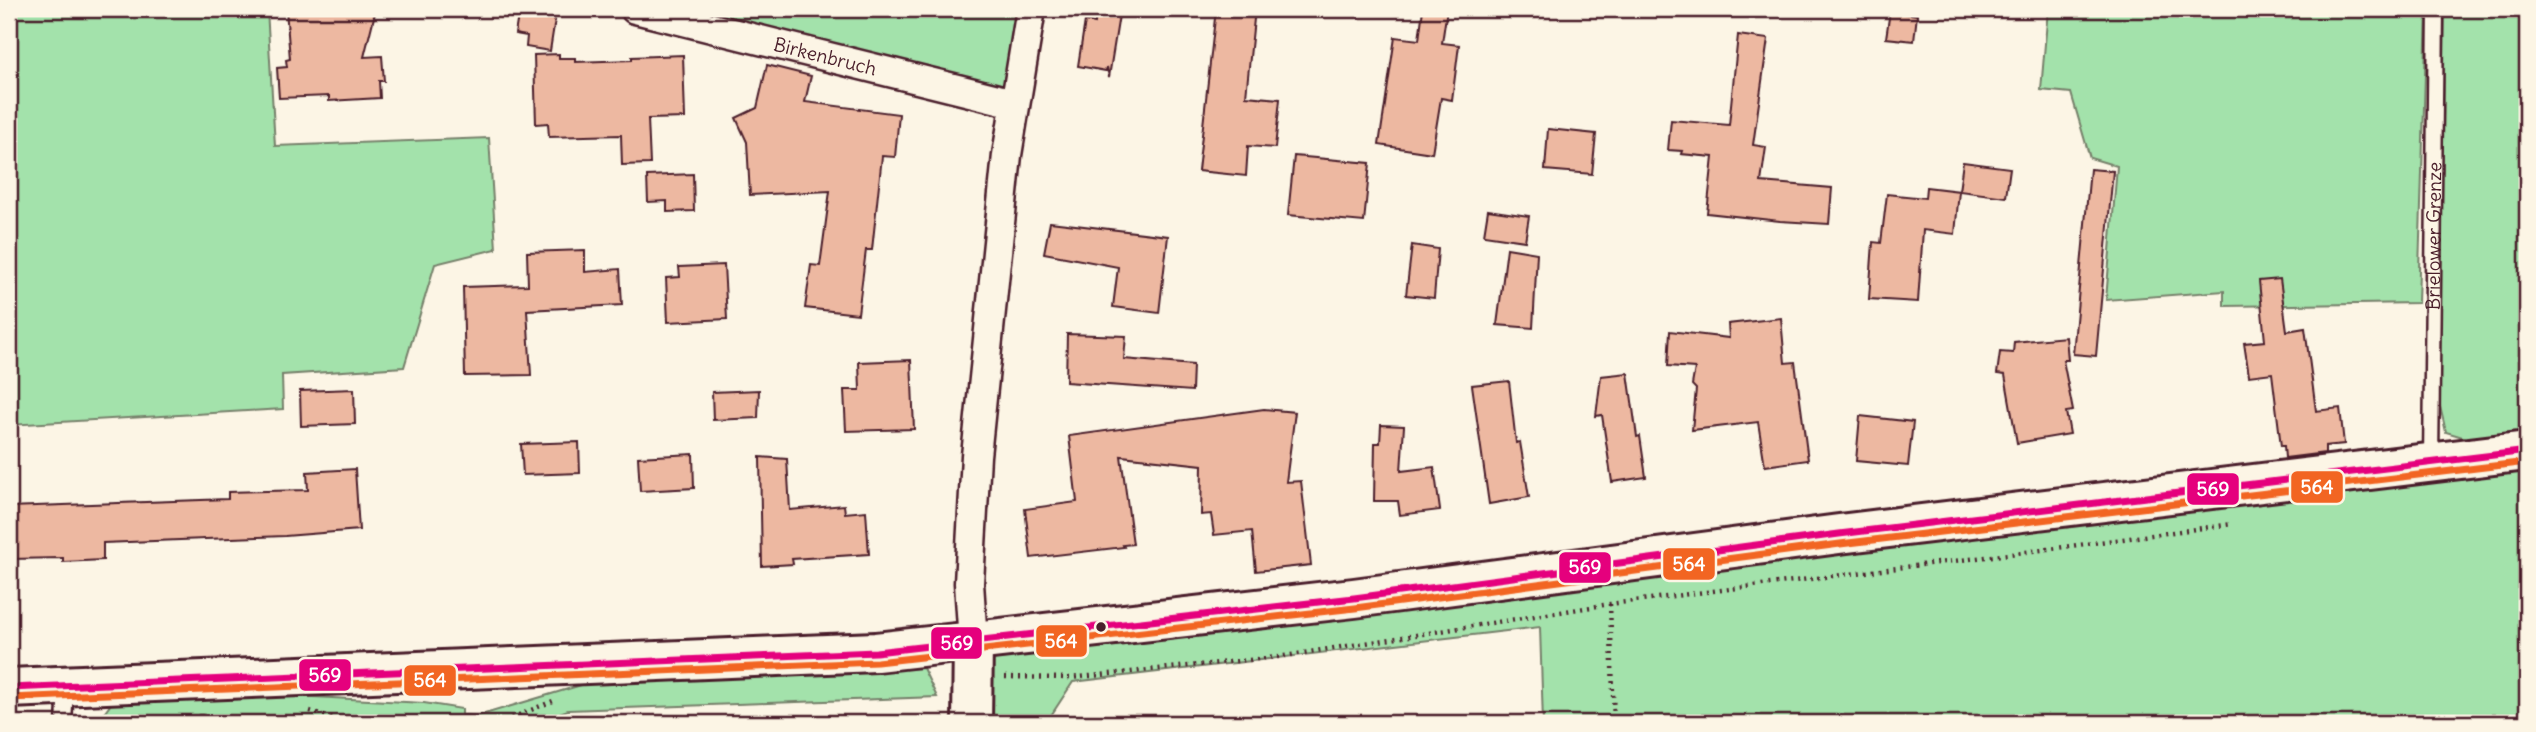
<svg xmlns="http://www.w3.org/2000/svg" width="2536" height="732" font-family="Delius,sans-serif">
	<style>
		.green { fill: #a3e2ab; stroke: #76806b; stroke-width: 2 }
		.building { fill: #edb8a1; stroke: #4a1f2b; stroke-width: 2 }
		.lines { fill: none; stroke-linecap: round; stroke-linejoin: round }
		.lane-casing { stroke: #4a1f2b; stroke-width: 19 }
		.street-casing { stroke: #4a1f2b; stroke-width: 33 }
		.secondary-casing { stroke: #4a1f2b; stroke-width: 44 }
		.path { stroke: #4a1f2b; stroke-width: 4.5; stroke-dasharray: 2 5; stroke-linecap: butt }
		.lane { stroke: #fcf5e5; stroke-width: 14 }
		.street { stroke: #fcf5e5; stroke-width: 28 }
		.secondary { stroke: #fcf5e5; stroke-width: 38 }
		.bus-1-casing { stroke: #fcf5e5; stroke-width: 12 }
		.bus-2-casing { stroke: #fcf5e5; stroke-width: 12 }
		.bus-1 { stroke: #e5007d; stroke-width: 7 }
		.bus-2 { stroke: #f26522; stroke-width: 7 }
		.bus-dot { fill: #4a1f2b; stroke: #fcf5e5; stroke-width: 2.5 }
		.labels { text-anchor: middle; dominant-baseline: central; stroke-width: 7; stroke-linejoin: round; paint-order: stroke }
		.street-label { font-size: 19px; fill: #4a1f2b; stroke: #fcf5e5 }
		.line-badge { stroke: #fcf5e5; stroke-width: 2.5 }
		.badge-label { font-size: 19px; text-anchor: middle; font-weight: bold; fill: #fff }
	</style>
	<rect width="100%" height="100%" fill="#fcf5e5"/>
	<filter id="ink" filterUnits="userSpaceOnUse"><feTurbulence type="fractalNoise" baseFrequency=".0143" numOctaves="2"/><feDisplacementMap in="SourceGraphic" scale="14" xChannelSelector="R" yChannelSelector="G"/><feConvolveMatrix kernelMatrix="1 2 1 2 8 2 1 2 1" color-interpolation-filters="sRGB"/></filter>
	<g filter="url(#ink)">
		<g class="green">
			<polygon points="9,9 267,9 275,146 489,138 496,249 435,264 404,367 282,375 283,409 9,425"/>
			<polygon points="670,9 1016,9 1003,90"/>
			<polygon points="2048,9 2427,9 2418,303 2224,306 2224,291 2106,300 2117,166 2090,158 2071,93 2041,90"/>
			<polygon points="2445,9 2527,9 2527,431 2466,438 2446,432 2439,402"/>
			<polygon points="2527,469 2527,723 1543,723 1540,627 1073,682 1046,723 987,723 990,660"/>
			<polygon points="923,668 937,697 568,710 531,723 97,723 111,704 295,696 424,703 462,709 462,715 478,716 588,683"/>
		</g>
		<g class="building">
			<polygon points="286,9 376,9 364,57 382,56 384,81 379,81 380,98 329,101 329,96 279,98 277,68 287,67 286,60 290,59"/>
			<polygon points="519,9 556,13 550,51 526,47 527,36 515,34"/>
			<polygon points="1096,9 1120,9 1109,77 1107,67 1106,71 1078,66 1085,21 1095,23"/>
			<polygon points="1216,9 1255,9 1246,96 1280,99 1275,148 1248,146 1246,176 1198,171"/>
			<polygon points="1423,9 1447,9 1442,43 1459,45 1452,100 1441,98 1432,153 1379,145 1395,37 1419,40"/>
			<polygon points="1890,11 1917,15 1914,41 1886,38"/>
			<polygon points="1738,35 1768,39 1753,145 1766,147 1761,182 1832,188 1829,224 1780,221 1707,213 1713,157 1681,154 1682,151 1668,150 1671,120 1729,125"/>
			<polygon points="559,54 559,58 575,58 575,62 632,60 632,57 683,55 685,118 648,119 650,164 622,165 621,135 549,137 548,123 536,124 534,55"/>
			<polygon points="767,65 811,76 805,102 899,114 895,157 882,156 872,250 866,250 858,314 805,308 811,265 820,266 830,191 750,195 747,142 736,118 757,108"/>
			<polygon points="1548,129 1596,134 1592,174 1545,170"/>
			<polygon points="1294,156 1370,163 1364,222 1288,215"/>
			<polygon points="1963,162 2010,168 2006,197 1959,191"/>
			<polygon points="2090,169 2113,171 2096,356 2073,354"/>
			<polygon points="693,174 694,211 667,212 667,201 648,202 647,176"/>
			<polygon points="1926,187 1959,191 1955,234 1923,230 1918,302 1869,299 1873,242 1881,243 1887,194 1925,198"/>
			<polygon points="1488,210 1529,216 1525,241 1484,235"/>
			<polygon points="1050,222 1168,236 1159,313 1113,307 1118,267 1044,253"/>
			<polygon points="1412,245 1438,249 1434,298 1406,295"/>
			<polygon points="1507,248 1537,253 1533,328 1497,325"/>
			<polygon points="585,250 585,272 620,269 622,305 527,310 531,375 465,376 463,287 528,285 527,252"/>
			<polygon points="724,265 727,319 668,322 666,278 680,277 679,267"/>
			<polygon points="2280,279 2287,331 2305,328 2316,411 2340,408 2344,444 2325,446 2325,453 2285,458 2284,446 2281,446 2272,373 2249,376 2244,343 2265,341 2259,281"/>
			<polygon points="1781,318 1785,363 1795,362 1808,460 1765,466 1758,422 1692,430 1696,389 1692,385 1695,368 1668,366 1670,331 1729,338 1728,324"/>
			<polygon points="1067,334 1126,336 1124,359 1193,365 1192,391 1066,382"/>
			<polygon points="2066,337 2068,360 2063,360 2073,411 2066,412 2070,434 2017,443 2005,375 1997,374 2000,352 2013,353 2014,342"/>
			<polygon points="911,360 914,429 846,431 844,390 860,390 859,362"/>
			<polygon points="1628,373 1637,437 1640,436 1646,477 1612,482 1602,415 1596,416 1601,376"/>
			<polygon points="1509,381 1516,443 1520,442 1529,497 1489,504 1472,385"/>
			<polygon points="354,389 355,424 301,426 300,391"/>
			<polygon points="759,390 758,418 713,420 712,392"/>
			<polygon points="1264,409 1295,412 1286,482 1301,481 1311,565 1256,571 1252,531 1214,535 1211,514 1201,515 1202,465 1121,456 1133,544 1123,545 1124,547 1031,558 1025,509 1077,502 1069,436"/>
			<polygon points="1860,416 1913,422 1908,466 1856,461"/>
			<polygon points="1381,425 1404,426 1401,471 1434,467 1440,510 1400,515 1398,501 1374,501 1375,443 1380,443"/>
			<polygon points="579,442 580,473 523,475 521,444"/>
			<polygon points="693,454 694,488 640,491 638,457"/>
			<polygon points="760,457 787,459 790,510 844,505 845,513 866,511 869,554 792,559 793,564 762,566"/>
			<polygon points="355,469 359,530 285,536 103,543 103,560 63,562 63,558 9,559 9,507 228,499 228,492 308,490 307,472"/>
		</g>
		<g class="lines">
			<g class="lane-casing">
				<g id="lane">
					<path id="s1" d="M 2431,462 L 2436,9"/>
					<polyline points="64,723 66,687"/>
				</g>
			</g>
			<g class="street-casing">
				<g id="street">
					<path id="s2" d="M 635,9 L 1014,103"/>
					<polyline points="973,642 969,583 976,456 1007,155 1031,9"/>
				</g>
			</g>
			<g class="secondary-casing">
				<g id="secondary">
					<polyline points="9,688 876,652 1354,598 1839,534 2527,451"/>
					<polyline points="972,723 973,642"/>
				</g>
			</g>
			<g class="path">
				<polyline points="1610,604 1614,723"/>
				<polyline points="1005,677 1070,678 1278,657 1610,604 2049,549 2232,524"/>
				<polyline points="310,711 351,723"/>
				<polyline points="201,723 201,714"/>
				<polyline points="499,723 553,701"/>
			</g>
			<use href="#lane" class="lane"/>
			<use href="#street" class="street"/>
			<use href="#secondary" class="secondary"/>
			<g class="bus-1-casing">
				<polyline id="bus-1" points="9,688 876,652 1354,598 1839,534 2527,451"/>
			</g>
			<g class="bus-2-casing">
				<polyline id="bus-2" points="9,698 877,662 1355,608 1840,544 2527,462"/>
			</g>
			<use href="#bus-1" class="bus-1"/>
			<use href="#bus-2" class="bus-2"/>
		</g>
	</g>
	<circle class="bus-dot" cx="1101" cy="627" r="6"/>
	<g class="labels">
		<g class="street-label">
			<text stroke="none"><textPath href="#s2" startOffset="196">Birkenbruch</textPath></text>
			<text stroke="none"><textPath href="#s1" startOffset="226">Brielower Grenze</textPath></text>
		</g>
	</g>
	<g class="line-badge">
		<rect x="2290" y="470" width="54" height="34" rx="7" fill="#f26522"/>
		<rect x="2186" y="472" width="54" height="34" rx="7" fill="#e5007d"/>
		<rect x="1662" y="547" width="54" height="34" rx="7" fill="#f26522"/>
		<rect x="1558" y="551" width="54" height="33" rx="7" fill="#e5007d"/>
		<rect x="1035" y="624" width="53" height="34" rx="7" fill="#f26522"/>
		<rect x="930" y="626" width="53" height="34" rx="7" fill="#e5007d"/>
		<rect x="298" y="658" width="54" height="34" rx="7" fill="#e5007d"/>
		<rect x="403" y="664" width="54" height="33" rx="7" fill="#f26522"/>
	</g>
	<g class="badge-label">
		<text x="2317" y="494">564</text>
		<text x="2213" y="496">569</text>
		<text x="1689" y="571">564</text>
		<text x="1585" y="574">569</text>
		<text x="1061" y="648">564</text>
		<text x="957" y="650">569</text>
		<text x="325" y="682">569</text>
		<text x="430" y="687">564</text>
	</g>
	<rect width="2536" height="732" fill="none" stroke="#fcf5e5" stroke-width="35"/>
	<rect x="18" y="18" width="2501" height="697" fill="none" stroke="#4a1f2b" stroke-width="2.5" filter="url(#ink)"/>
</svg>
